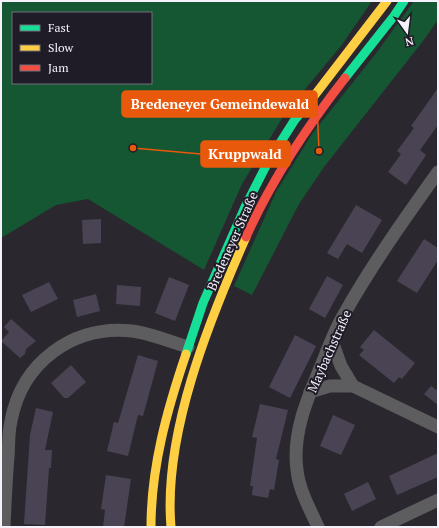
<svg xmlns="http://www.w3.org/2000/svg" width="439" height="528" font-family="'PT Serif',serif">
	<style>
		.forest { fill: #155633; fill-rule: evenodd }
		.building { fill: #4a4354 }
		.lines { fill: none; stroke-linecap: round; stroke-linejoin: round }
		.street { stroke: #5d5c5e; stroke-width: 13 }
		.fast { stroke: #16e098; stroke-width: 9 }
		.slow { stroke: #ffcf43; stroke-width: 9 }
		.jam { stroke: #f24e42; stroke-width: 9 }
		.labels { text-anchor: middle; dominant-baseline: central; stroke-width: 4; stroke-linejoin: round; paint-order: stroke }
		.street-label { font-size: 13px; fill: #f4f1fa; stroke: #1f1b27 }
		.leader { fill: none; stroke: #e8590c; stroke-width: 1.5 }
		.callout-dot { fill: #e8590c; stroke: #1f1b27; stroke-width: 1.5 }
		.callout { fill: #e8590c; stroke: #e8590c; stroke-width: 1.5 }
		.callout-label { font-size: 14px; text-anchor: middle; font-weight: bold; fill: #fff }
	</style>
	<rect width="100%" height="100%" fill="#2a282e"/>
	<g class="forest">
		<path d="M 1,1 L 372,1 L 341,46 L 286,112 L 242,184 L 204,270 L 88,199 L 56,205 L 1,238 ZM 13,13 L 151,13 L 151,83 L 13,83 Z"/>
		<polygon points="414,1 438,1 438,20 423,41 324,167 299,204 252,295 234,286 276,192 312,134 377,52"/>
	</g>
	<g class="building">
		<polygon points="438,88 438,125 420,150 426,155 406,185 388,172 401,154 397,151 414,128 411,126"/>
		<polygon points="356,205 382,220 362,253 347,244 338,259 327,253"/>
		<polygon points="101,219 101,243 83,244 82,220"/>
		<polygon points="424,239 438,248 438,260 417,293 397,281"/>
		<polygon points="327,276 343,285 325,318 309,309"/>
		<polygon points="169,277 189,285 175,321 155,313"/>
		<polygon points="49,282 58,299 31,312 22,295"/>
		<polygon points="117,285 141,287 140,306 116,304"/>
		<polygon points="96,294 100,311 77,317 73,300"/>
		<polygon points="11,319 36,341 26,349 25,354 20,358 1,341 9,332 4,327"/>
		<polygon points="374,330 415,363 402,379 399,377 394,383 359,355 364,350 360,347"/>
		<polygon points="295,335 316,346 290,398 269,387"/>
		<polygon points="138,355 158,361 143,416 138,415 128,456 107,451 114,422 118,423"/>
		<polygon points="71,365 86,382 68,398 64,398 51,383"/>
		<polygon points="431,386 438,391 438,405 424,394"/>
		<polygon points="260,404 288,410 276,459 279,460 274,490 270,489 268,498 252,495 253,486 250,486 257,438 252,437"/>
		<polygon points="36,408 53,412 45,450 52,450 51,468 49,468 45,525 24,524 30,435"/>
		<polygon points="333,415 355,425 341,455 320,446"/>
		<polygon points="438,453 438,477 397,495 389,476"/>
		<polygon points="106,475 131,479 124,527 103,527 105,510 101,509"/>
		<polygon points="368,482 376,499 352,511 344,494"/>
	</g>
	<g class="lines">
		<g class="street">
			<polyline points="332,341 341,366 353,386"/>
			<polyline points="310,392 330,386 353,386 438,427"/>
			<path d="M 4,527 C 5,504 6,480 8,457 C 9,445 8,433 11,421 C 22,362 73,325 132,331 C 150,333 171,342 188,347"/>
			<path d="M 318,527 C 310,509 299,490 297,470 C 292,434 307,399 321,366 C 328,349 334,331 343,316 C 371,266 405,218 438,172"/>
			<polyline points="381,527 438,500"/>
		</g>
		<g class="fast">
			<polyline points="345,78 394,16 404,1"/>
			<polyline points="186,354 203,303 245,207 268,162 294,121 311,100"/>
		</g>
		<g class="slow">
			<polyline points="311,100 387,1"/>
			<path d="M 151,527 C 151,467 167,410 186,354"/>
			<path d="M 171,527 C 163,434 209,321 246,237"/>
		</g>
		<path class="jam" d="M 246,237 C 272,179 306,128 345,78"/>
	</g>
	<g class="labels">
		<g class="street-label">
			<text transform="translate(232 241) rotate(-66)">Bredeneyer Straße</text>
			<text transform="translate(329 351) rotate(-66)">Maybachstraße</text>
		</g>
	</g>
	<path class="leader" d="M319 151L317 104M133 148L201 154"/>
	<g class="callout-dot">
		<circle cx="319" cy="151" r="4"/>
		<circle cx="133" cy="148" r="4"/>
	</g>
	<g class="callout">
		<rect x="122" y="91" width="195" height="26" rx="4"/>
		<rect x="201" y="141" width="89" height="26" rx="4"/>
	</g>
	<g class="callout-label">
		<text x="220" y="109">Bredeneyer Gemeindewald</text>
		<text x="245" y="159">Kruppwald</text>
	</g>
	<rect width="439" height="528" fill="none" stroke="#f4f1fa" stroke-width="4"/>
	<rect x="12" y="12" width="140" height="72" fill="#1f1b27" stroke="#74717b"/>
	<rect x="20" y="25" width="20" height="6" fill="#16e098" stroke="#74717b"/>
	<text x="48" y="32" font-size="12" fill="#f4f1fa">Fast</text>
	<rect x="20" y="45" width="20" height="6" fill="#ffcf43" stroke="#74717b"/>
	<text x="48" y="52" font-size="12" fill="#f4f1fa">Slow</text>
	<rect x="20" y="65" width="20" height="6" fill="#f24e42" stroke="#74717b"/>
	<text x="48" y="72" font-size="12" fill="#f4f1fa">Jam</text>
	<g transform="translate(407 32) rotate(166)" stroke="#1f1b27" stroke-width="3" paint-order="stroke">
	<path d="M0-3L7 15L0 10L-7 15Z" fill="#f4f1fa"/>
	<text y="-6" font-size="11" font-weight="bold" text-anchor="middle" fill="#f4f1fa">N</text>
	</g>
</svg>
